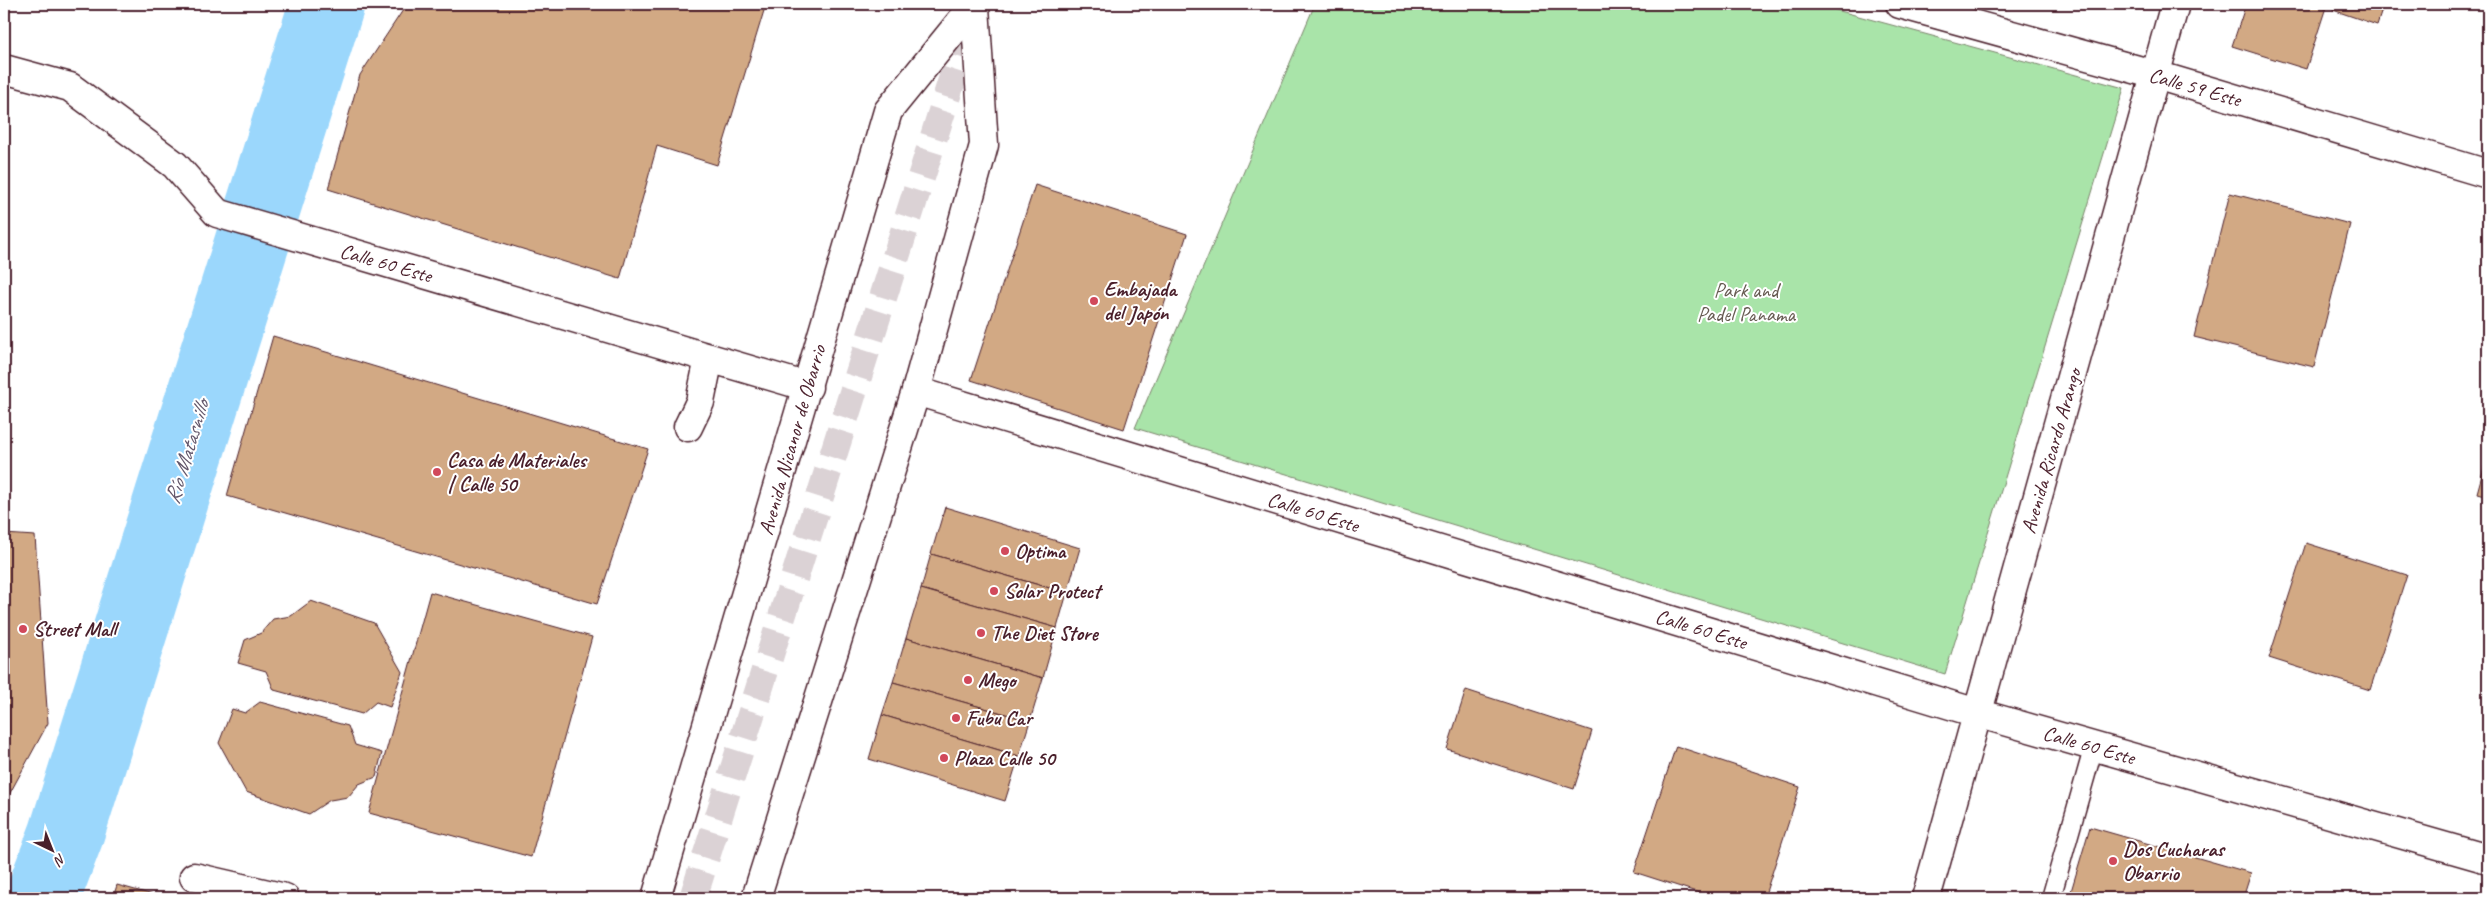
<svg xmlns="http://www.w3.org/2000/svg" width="2492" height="902" font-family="Caveat,sans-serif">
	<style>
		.green { fill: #a9e4a9; stroke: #7a826a }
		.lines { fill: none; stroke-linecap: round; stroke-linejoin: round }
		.river { stroke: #9bd7fc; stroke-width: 75 }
		.building { fill: #d2a984; stroke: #4a1f2b }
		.secondary-tunnel { stroke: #dbd2d5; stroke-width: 28; stroke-dasharray: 28 14; stroke-linecap: butt }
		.lane-casing { stroke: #4a1f2b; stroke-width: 21 }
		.street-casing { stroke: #4a1f2b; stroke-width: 31 }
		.secondary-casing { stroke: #4a1f2b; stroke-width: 31 }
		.lane { stroke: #fff; stroke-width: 18 }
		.street { stroke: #fff; stroke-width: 28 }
		.secondary { stroke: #fff; stroke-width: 28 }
		.poi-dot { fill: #d1495b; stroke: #fff; stroke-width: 2 }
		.labels { text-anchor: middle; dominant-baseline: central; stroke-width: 4; stroke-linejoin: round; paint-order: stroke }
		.street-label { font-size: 21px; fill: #4a1f2b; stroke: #fff }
		.poi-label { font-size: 21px; font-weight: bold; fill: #4a1f2b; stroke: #fff; text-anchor: start }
		.park-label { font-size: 21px; fill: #665a51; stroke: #fff }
		.water-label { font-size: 22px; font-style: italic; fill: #62566a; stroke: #fff }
	</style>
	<rect width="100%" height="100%" fill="#fff"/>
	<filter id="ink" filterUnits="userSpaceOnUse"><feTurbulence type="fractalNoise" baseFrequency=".02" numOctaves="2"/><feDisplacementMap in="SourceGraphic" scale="10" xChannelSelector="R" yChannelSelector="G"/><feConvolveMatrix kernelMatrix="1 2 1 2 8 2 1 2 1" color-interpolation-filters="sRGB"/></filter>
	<g filter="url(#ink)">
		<polygon class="green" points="1315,4 1814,4 2124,88 1945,674 1135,428"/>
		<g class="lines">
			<polyline class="river" points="42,898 66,835 327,4"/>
		</g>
		<g class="building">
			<polygon points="407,4 766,4 717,165 657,146 620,279 328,189 360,75"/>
			<polygon points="2246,4 2327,4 2306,69 2232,46"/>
			<polygon points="2335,4 2384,4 2377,25 2333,10"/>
			<polygon points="1035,185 1187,234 1124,429 971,380"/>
			<polygon points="2230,193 2350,224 2314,367 2194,337"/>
			<polygon points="273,336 648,449 597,604 227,496"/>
			<polygon points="2488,453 2488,496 2477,493"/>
			<polygon points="945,507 1080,548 1067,593 931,554"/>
			<polygon points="4,534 35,536 48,723 4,804"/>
			<polygon points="2306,543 2407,575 2370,690 2269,658"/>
			<polygon points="931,554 1067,593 1057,628 921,589"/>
			<polygon points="921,589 1057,628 1043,678 906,638"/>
			<polygon points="430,592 592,637 531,857 369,813"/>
			<polygon points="311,601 374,623 402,672 390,707 376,702 362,714 274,690 266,671 238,663 245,640 261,633 273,619 291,616"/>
			<polygon points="906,638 1043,678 1030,721 893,682"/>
			<polygon points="893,682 1030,721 1019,756 882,715"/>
			<polygon points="1466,690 1592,731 1574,789 1447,749"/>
			<polygon points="260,702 348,726 355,745 382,753 376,777 359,784 348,797 330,800 309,814 246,792 219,743 232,709 245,713"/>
			<polygon points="882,715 1019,756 1005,801 869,759"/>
			<polygon points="1676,746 1800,787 1764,898 1715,898 1634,872"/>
			<polygon points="2090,827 2251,873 2243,898 2069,898"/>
			<polygon points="117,885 164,898 113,898"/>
		</g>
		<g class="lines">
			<polyline class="secondary-tunnel" points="693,898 975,7"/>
			<g class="lane-casing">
				<polyline id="lane" points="2051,898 2094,746"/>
			</g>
			<g class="street-casing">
				<g id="street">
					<polyline points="1900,4 2156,75 2488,174"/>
					<polyline points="4,69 70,87 175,165 217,213 808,387"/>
					<polyline points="916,391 1977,713 2488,859"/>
					<polyline points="688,427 700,402 709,358"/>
					<polyline points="194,877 285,898"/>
					<polyline points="1926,898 2175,4"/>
				</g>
			</g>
			<g class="secondary-casing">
				<g id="secondary">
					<polyline points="656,898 888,111 975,4"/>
					<polyline points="756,898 916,391 984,145 975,7"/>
				</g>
			</g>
			<use href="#lane" class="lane"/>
			<use href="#street" class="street"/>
			<use href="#secondary" class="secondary"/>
		</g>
	</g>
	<g class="poi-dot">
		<circle cx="1094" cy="301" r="5"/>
		<circle cx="437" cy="472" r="5"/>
		<circle cx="1005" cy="551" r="5"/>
		<circle cx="994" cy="591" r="5"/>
		<circle cx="23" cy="629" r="5"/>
		<circle cx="981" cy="633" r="5"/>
		<circle cx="968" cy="680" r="5"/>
		<circle cx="956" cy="718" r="5"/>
		<circle cx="944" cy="758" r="5"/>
		<circle cx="2113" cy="861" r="5"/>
	</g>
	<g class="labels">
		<g class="street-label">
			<text transform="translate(2195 87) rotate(16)">Calle 59 Este</text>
			<text transform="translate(386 263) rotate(16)">Calle 60 Este</text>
			<text transform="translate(792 440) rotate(-74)">Avenida Nicanor de Obarrio</text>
			<text transform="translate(2051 451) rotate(-74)">Avenida Ricardo Arango</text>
			<text transform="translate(1313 512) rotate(17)">Calle 60 Este</text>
			<text transform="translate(1701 629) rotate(17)">Calle 60 Este</text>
			<text transform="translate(2089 745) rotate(16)">Calle 60 Este</text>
		</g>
		<g class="poi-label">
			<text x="1104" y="289">Embajada<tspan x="1104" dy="24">del Japón</tspan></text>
			<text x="447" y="460">Casa de Materiales<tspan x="447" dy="24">| Calle 50</tspan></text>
			<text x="1015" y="551">Optima</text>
			<text x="1004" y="591">Solar Protect</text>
			<text x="33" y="629">Street Mall</text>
			<text x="991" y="633">The Diet Store</text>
			<text x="978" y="680">Mego</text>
			<text x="966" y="718">Fubu Car</text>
			<text x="954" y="758">Plaza Calle 50</text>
			<text x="2123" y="849">Dos Cucharas<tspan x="2123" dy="24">Obarrio</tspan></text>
		</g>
		<g class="park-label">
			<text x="1746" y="290">Park and<tspan x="1746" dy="24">Padel Panama</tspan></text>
		</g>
		<g class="water-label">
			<text transform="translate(187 452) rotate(-73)">Río Matasnillo</text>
		</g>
	</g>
	<rect width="2492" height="902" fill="none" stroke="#fff" stroke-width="20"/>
	<rect x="10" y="10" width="2472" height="882" fill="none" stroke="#4a1f2b" stroke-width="2" filter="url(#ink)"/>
	<g transform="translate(52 850) rotate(137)" stroke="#ffffff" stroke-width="4" paint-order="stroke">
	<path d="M0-4L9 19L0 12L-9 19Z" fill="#4a1f2b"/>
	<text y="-8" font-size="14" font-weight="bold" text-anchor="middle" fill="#4a1f2b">N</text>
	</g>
</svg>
